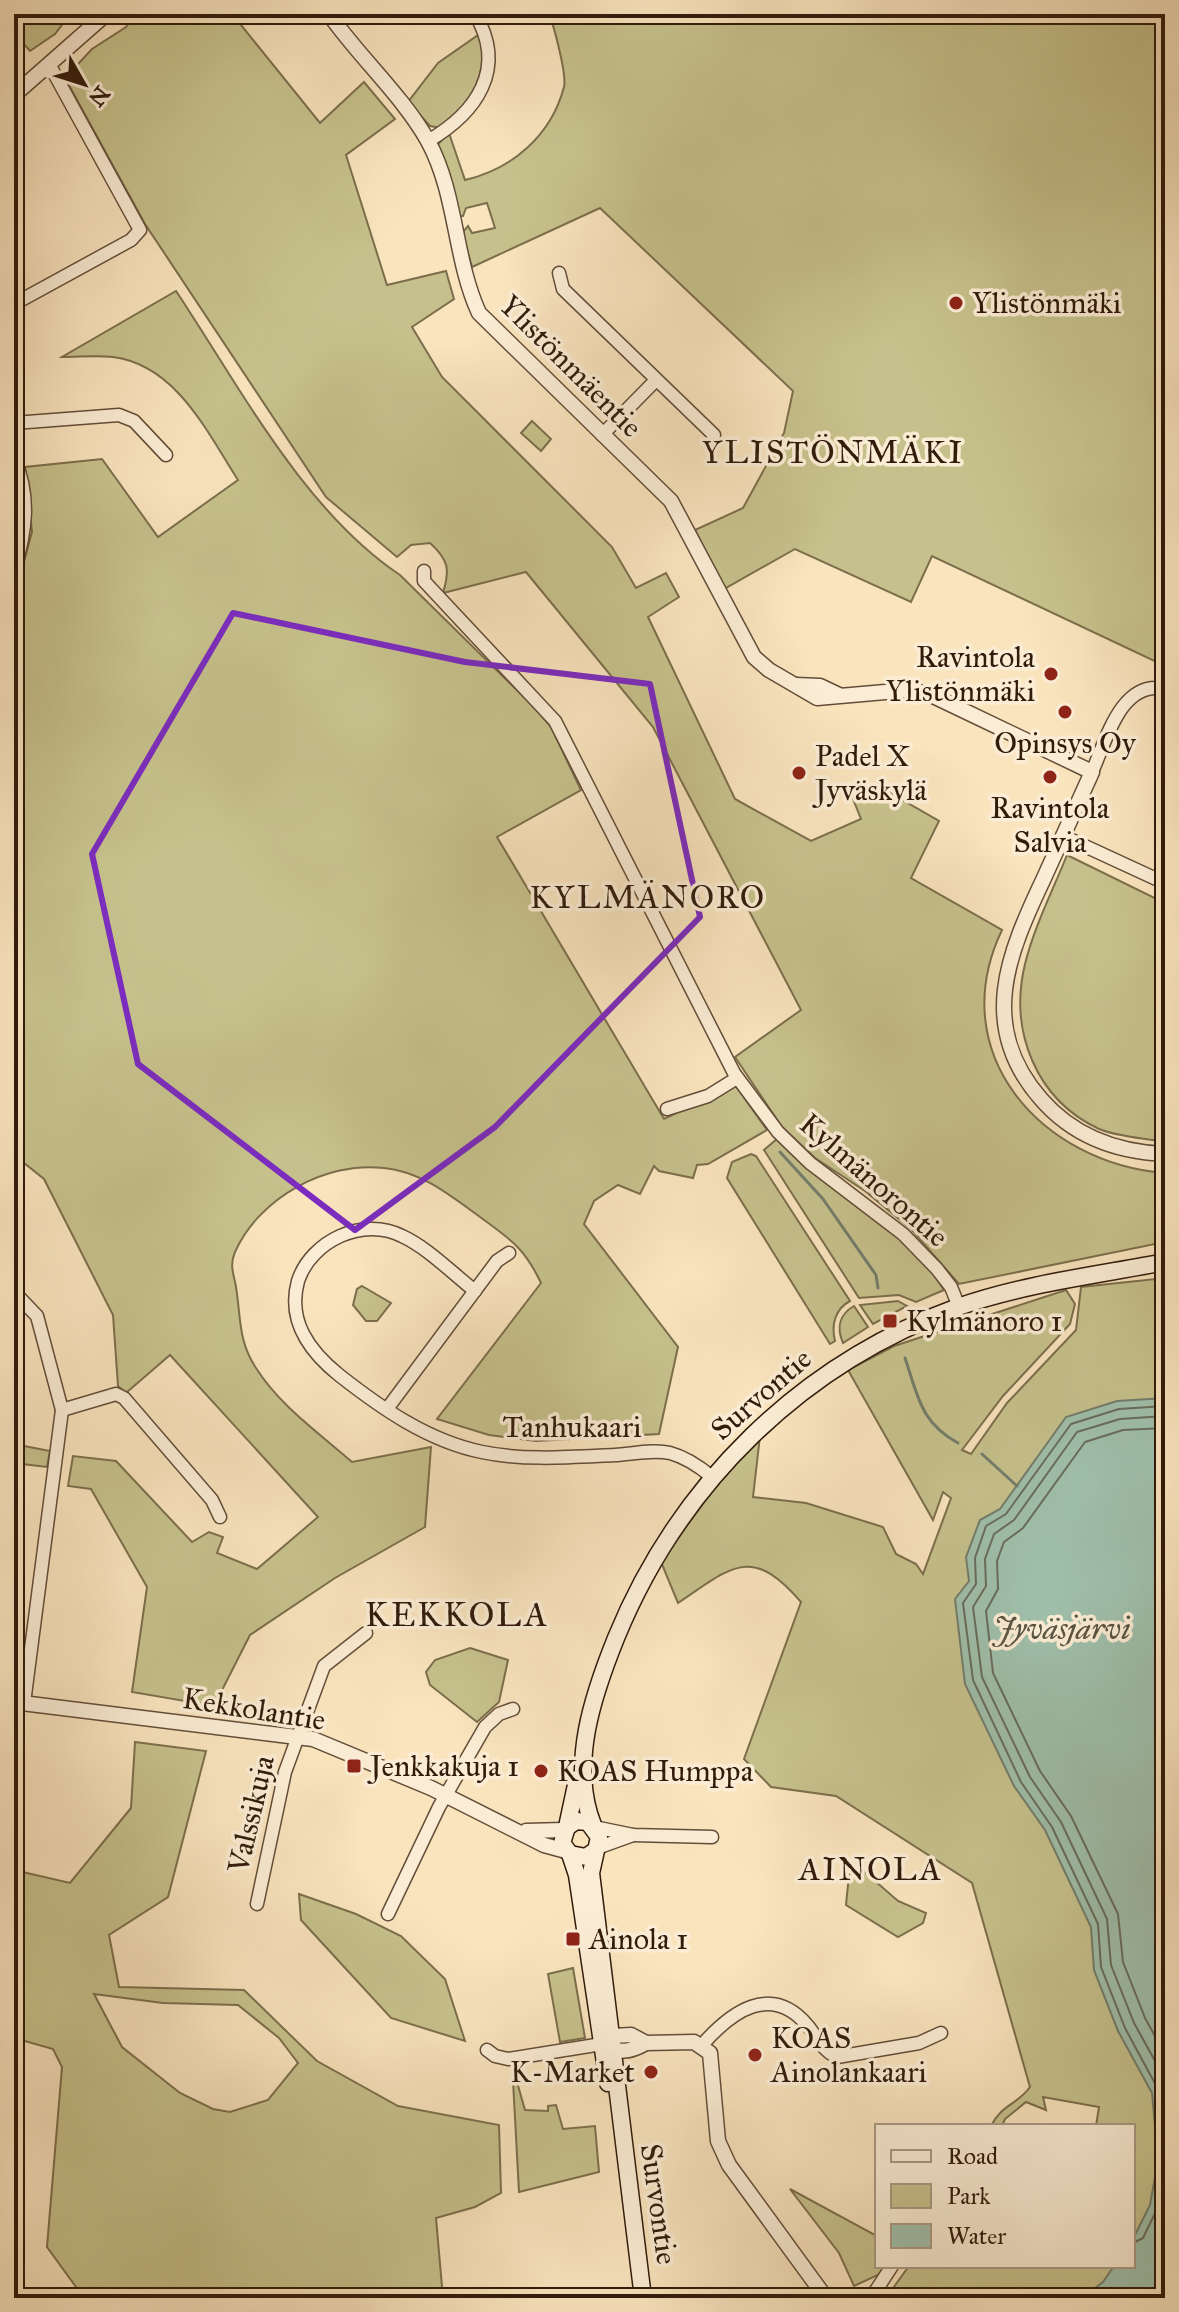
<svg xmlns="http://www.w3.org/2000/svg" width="1179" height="2312" font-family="'IM FELL Great Primer',serif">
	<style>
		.green { fill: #c6c18c; stroke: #7c6e4c; stroke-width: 2; fill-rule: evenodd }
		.water { fill: #9fbfab; stroke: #737d6b; stroke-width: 2 }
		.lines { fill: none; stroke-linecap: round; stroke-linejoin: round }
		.shore { stroke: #686d5b; stroke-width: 2 }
		.stream { stroke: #737d6b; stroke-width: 3 }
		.minor-casing { stroke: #634d38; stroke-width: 15 }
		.tertiary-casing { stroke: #634d38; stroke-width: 17 }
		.secondary-casing { stroke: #311b0b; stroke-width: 19 }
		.minor { stroke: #fbedd5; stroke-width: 12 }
		.tertiary { stroke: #fbedd5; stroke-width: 14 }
		.secondary { stroke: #fbedd5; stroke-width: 16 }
		.marked { fill: none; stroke: #7b2cbf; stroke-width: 6; stroke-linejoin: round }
		.poi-dot { fill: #8f2418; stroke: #fbedd5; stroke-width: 3 }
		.labels { text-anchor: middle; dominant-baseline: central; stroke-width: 7; stroke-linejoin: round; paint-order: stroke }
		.poi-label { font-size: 30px; fill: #311b0b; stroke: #fbedd5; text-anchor: start }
		.street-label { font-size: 30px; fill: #311b0b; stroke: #fbedd5 }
		.neighbourhood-label { font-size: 32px; letter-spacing: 2px; fill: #311b0b; stroke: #fbedd5 }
		.water-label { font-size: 32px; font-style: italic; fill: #585443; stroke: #fbedd5 }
		.quarter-label { font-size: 34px; letter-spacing: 2px; fill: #311b0b; stroke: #fbedd5 }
	</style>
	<rect width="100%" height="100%" fill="#f9e4be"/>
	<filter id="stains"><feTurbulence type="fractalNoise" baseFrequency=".0025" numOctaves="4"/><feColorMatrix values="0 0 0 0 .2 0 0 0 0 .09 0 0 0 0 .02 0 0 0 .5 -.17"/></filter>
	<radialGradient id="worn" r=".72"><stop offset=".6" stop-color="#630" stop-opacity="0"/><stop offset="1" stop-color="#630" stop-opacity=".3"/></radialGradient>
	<g class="green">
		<polygon points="14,14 64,14 65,21 55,34 30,51 14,33"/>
		<path d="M 135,14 L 238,14 L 237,20 L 320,123 L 364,82 L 395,119 L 346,155 L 387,285 L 446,271 L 454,299 L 412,327 L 442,377 L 612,547 L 636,588 L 666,573 L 679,597 L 648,617 L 735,799 L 811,841 L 861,819 L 851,794 L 878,786 L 939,821 L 911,878 L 1002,930 C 943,1053 1041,1163 1165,1173 L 1165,1242 L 959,1284 L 911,1229 L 865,1191 L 815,1158 L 782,1127 L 735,1057 L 801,1010 L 653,727 L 526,572 L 443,593 C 450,570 449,560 430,543 L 411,545 L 397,557 L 326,497 L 145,224 L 65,78 L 92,49 L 126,27 Z"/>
		<path d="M 549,14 L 1165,14 L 1165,666 L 932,556 L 911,602 L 795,549 L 724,589 L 695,530 L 743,508 L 784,433 L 793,391 L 600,208 L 472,267 L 462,233 L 468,226 L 472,233 L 495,228 L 487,203 L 466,208 L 463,216 L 457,216 L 438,144 L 449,133 L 465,180 C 512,169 551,136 564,87 C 567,75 554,26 549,14 Z"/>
		<path d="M 481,33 C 489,74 472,102 441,128 L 430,126 L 408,102 L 438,63 Z"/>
		<path d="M 176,291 C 240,387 304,511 400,575 L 535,708 L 551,727 L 581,790 L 497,837 L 664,1119 L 735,1085 L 767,1130 L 708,1164 L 697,1165 L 693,1178 L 659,1171 L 654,1166 L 640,1194 L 618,1185 L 594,1201 L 584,1224 L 678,1347 L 659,1434 L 536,1441 L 489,1435 L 437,1419 L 541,1283 C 523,1245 508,1238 476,1214 C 447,1193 421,1172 384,1168 C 326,1161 259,1198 235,1252 C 229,1266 234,1274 236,1287 C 241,1318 238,1341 256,1368 C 280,1406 319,1433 352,1462 L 431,1447 L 425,1527 L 335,1578 L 250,1635 L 214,1706 L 132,1692 L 147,1587 L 91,1489 L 68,1486 L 73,1456 L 116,1461 L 192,1542 L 209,1532 L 223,1537 L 217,1553 L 257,1569 L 318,1517 L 170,1355 L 126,1393 L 118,1386 L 113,1315 L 44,1179 L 14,1155 L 14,599 L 32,532 L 25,467 L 102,459 L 158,537 L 238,480 C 207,432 176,365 113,357 C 96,355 79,357 62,357 Z"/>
		<polygon points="532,421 551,439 541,451 521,433"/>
		<path d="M 1067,855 L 1165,903 L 1165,1142 C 1145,1138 1118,1137 1099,1129 C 1035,1099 1009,1030 1025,964 C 1034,927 1053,890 1067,855 Z"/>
		<path d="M 778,1138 C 832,1183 907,1231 944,1290 L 916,1302 L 899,1295 L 859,1298 L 764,1150 Z"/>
		<path d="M 751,1154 L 756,1156 L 850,1301 C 835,1309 831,1325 835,1341 L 830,1344 L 727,1178 L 732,1162 Z"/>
		<path d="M 1165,1278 L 1157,1981 L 1165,2298 L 886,2298 L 909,2266 L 1133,2266 L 1133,2126 L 1096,2126 L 1099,2107 L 1043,2097 L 1046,2110 L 1026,2102 L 1005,2119 L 1002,2126 L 991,2126 C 1002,2104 1017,2105 1030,2087 L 972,1883 L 836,1796 L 771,1787 L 744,1759 L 801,1602 C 751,1544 732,1567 678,1603 L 661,1562 L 719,1481 L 760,1436 L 753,1497 L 806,1503 L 883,1527 L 896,1554 L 916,1564 L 923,1574 L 951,1498 L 943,1492 L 933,1520 L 848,1370 L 894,1346 L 1066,1290 L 1075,1304 L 1070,1324 L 1003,1396 L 962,1450 L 971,1454 L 1007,1403 L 1076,1330 L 1081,1287 Z"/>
		<polygon points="362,1286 391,1303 377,1321 366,1321 353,1305 357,1289"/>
		<polygon points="898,1301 907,1306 873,1324 860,1305"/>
		<path d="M 854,1306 L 868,1327 L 843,1343 C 836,1327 840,1314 854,1306 Z"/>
		<polygon points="14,1444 50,1451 47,1467 14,1463"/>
		<polygon points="470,1648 508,1660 499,1702 477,1722 430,1685 426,1672 435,1660"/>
		<path d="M 135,1742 L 206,1751 L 168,1897 L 109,1935 L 119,1987 L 244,1990 L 317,2061 L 398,2106 L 499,2125 L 501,2193 L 475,2207 L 436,2218 L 443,2298 L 84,2298 L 47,2247 L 62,2067 L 53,2049 L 14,2038 L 14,1870 L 70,1883 L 131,1808 ZM 94,1994 L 163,2003 L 238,2005 L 279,2038 L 298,2063 L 268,2100 L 230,2112 L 213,2109 L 180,2093 L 122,2047 Z"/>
		<polygon points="859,1867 898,1901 926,1913 923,1923 898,1937 846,1905 849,1875"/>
		<polygon points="299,1894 356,1914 401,1936 445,1979 465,2041 391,2018 301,1920"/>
		<polygon points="573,1968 585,2038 560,2042 548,1974"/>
		<polygon points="513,2081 517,2082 525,2110 548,2111 548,2106 556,2105 563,2129 595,2126 599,2172 519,2192"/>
		<polygon points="790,2189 877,2236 877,2266 885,2266 878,2275 854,2286 839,2253"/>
	</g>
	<polygon class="water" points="1165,1398 1165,2298 1082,2298 1103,2282 1114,2266 1133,2266 1133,2239 1150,2205 1158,2160 1152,2093 1118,2031 1094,1970 1091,1927 1045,1830 1014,1786 965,1684 955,1599 969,1581 966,1557 980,1520 1000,1509 1066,1417 1117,1401"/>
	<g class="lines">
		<g class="shore">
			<polyline points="1165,1406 1119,1409 1071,1424 1006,1514 986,1526 975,1558 976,1584 963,1603 973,1680 1021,1782 1052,1827 1098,1924 1101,1967 1125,2028 1159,2091 1165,2151"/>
			<polyline points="1165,1416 1120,1419 1077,1432 1014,1520 994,1534 985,1559 986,1586 973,1607 982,1677 1030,1777 1061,1822 1107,1919 1111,1965 1134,2023 1165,2079"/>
			<polyline points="1165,1428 1123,1430 1085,1442 1023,1528 1004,1542 997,1561 998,1589 986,1611 993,1673 1040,1771 1071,1816 1118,1914 1123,1962 1145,2018 1165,2054"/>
			<polyline points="1133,2243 1143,2238 1158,2207 1165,2166"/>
		</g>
		<g class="stream">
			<polyline points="780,1152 823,1199 876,1275 878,1288"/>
			<path d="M 905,1358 C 918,1396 920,1422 958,1443"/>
			<polyline points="982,1454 1017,1486"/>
		</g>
		<g class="minor-casing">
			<g id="minor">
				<path d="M 428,141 C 476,113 508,69 475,14"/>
				<polyline points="559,273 563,289 714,435"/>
				<polyline points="14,304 131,240 140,230 49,64"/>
				<polyline points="14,423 119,415 134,421 166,455"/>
				<polyline points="602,435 656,380"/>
				<path d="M 14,458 C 31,496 26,532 14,571"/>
				<polyline points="424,571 424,581 555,721 734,1073 778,1132 810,1163 903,1234 937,1269 951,1287 959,1307"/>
				<path d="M 1092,772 C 1106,741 1121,679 1165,689"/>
				<polyline points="1063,836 1165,883"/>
				<polyline points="667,1109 708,1096 737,1078"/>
				<path d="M 475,1291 C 452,1273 428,1248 402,1236 C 363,1216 311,1241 298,1281 C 287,1321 309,1351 339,1375 C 381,1408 428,1441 482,1452 C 525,1461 572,1457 615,1455 C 632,1454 654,1449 670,1453 C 685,1457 700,1467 712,1477"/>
				<polyline points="14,1292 37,1316 62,1410 24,1703"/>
				<polyline points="387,1409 497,1261 509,1253"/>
				<polyline points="62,1410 116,1394 124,1398 212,1500 220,1517"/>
				<polyline points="594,1827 633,1835 712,1837"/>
				<polyline points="597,1848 633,1835"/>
				<polyline points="257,1904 285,1772 324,1666 366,1633"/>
				<polyline points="388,1914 439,1807 485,1727 499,1714 513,1709"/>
				<path d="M 702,2045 C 731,2012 771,1982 808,2026 C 817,2037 823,2051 837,2057 L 919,2043 L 941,2033"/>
				<polyline points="487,2050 495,2056 508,2059 602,2044"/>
				<polyline points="871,2298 892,2266"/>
			</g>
		</g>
		<g class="tertiary-casing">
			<g id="tertiary">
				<path d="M 329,14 C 359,57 402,95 428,141 C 457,194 454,259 479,313 L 671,501 L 754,657 L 769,670 L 817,698 L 908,690 L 929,694 L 1092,772 C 1076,807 1060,843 1044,878 C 1008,954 977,1026 1041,1099 C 1073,1136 1117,1152 1165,1154"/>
				<polyline points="14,95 106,14"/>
				<polyline points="796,685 820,686 839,695"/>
				<polyline points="14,1702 313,1739 431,1788 544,1845 566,1851"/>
				<polyline points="526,1831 564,1830"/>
				<path d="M 646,2043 C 630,2052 619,2054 602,2044 L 613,2036 L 631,2035 L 646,2043 L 694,2042 L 710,2053 L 718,2141 L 729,2165 L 826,2298"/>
			</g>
		</g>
		<g class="secondary-casing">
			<g id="secondary">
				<path d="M 593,1825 C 569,1765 593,1695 616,1638 C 679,1484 801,1364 958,1307 C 1023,1284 1097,1275 1165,1262"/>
				<polyline points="567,1827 576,1785 581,1776"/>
				<polyline points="595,1851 586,1857 570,1854 562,1843 567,1827 576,1821 588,1822 599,1837 591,1873 643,2298"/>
				<polyline points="570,1854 577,1875 608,2083"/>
			</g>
		</g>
		<use href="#minor" class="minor"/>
		<use href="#tertiary" class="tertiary"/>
		<use href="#secondary" class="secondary"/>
	</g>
	<path class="marked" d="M 233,613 L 465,662 L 650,684 L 700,917 L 495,1127 L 355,1230 L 138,1064 L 92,854 Z"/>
	<g class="poi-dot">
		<circle cx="956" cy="303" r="8"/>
		<circle cx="1051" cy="674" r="8"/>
		<circle cx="1065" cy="712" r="8"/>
		<circle cx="799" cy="773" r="8"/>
		<circle cx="1050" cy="777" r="8"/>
		<rect x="882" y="1313" width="16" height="16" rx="4"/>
		<rect x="346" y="1758" width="16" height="16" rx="4"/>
		<circle cx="541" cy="1771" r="8"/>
		<rect x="565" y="1931" width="16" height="16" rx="4"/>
		<circle cx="755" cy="2055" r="8"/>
		<circle cx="651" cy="2072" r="8"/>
	</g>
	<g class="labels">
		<g class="poi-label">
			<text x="972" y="303">Ylistönmäki</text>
			<text x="1035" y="657" text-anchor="end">Ravintola<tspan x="1035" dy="34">Ylistönmäki</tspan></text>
			<text x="1065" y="743" text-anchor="middle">Opinsys Oy</text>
			<text x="815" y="756">Padel X<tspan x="815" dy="34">Jyväskylä</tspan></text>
			<text x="1050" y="808" text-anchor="middle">Ravintola<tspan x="1050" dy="34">Salvia</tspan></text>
			<text x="906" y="1321">Kylmänoro 1</text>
			<text x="370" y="1766">Jenkkakuja 1</text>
			<text x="557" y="1771">KOAS Humppa</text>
			<text x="589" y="1939">Ainola 1</text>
			<text x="771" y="2038">KOAS<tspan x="771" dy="34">Ainolankaari</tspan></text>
			<text x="635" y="2072" text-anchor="end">K-Market</text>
		</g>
		<g class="street-label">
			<text transform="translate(571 366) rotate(45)">Ylistönmäentie</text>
			<text transform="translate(874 1180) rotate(41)">Kylmänorontie</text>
			<text transform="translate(761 1394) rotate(-41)">Survontie</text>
			<text x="572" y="1427">Tanhukaari</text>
			<text transform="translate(254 1709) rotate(9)">Kekkolantie</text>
			<text transform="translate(251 1814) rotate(-77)">Valssikuja</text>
			<text transform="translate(659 2204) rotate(82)">Survontie</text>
		</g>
		<g class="neighbourhood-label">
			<text x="833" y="452">YLISTÖNMÄKI</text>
			<text x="648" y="897">KYLMÄNORO</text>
			<text x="871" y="1869">AINOLA</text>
		</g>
		<g class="water-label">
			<text x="1062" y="1628">Jyväsjärvi</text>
		</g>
		<g class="quarter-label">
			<text x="457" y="1614">KEKKOLA</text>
		</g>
	</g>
	<rect width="1179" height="2312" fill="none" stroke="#f9e4be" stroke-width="48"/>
	<rect x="16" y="16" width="1147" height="2280" fill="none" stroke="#311b0b" stroke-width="4"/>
	<rect x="24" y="24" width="1131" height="2264" fill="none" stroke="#311b0b" stroke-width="2"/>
	<rect x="875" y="2124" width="260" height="144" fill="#fbedd5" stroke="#aa9984" stroke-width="2"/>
	<rect x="891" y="2150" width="40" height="12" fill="#fbedd5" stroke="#aa9984" stroke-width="2"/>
	<text x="947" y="2164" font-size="24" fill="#311b0b">Road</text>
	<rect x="891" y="2184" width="40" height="24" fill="#c6c18c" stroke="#aa9984" stroke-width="2"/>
	<text x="947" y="2204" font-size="24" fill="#311b0b">Park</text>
	<rect x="891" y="2224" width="40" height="24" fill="#9fbfab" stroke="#aa9984" stroke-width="2"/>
	<text x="947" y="2244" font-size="24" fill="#311b0b">Water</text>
	<g transform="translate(84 84) rotate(129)" stroke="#fbedd5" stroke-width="6" paint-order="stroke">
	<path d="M0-6L14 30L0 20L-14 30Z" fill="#311b0b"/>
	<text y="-12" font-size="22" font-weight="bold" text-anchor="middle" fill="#311b0b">N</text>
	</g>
	<rect width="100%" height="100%" filter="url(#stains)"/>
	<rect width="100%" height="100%" fill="url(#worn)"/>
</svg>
